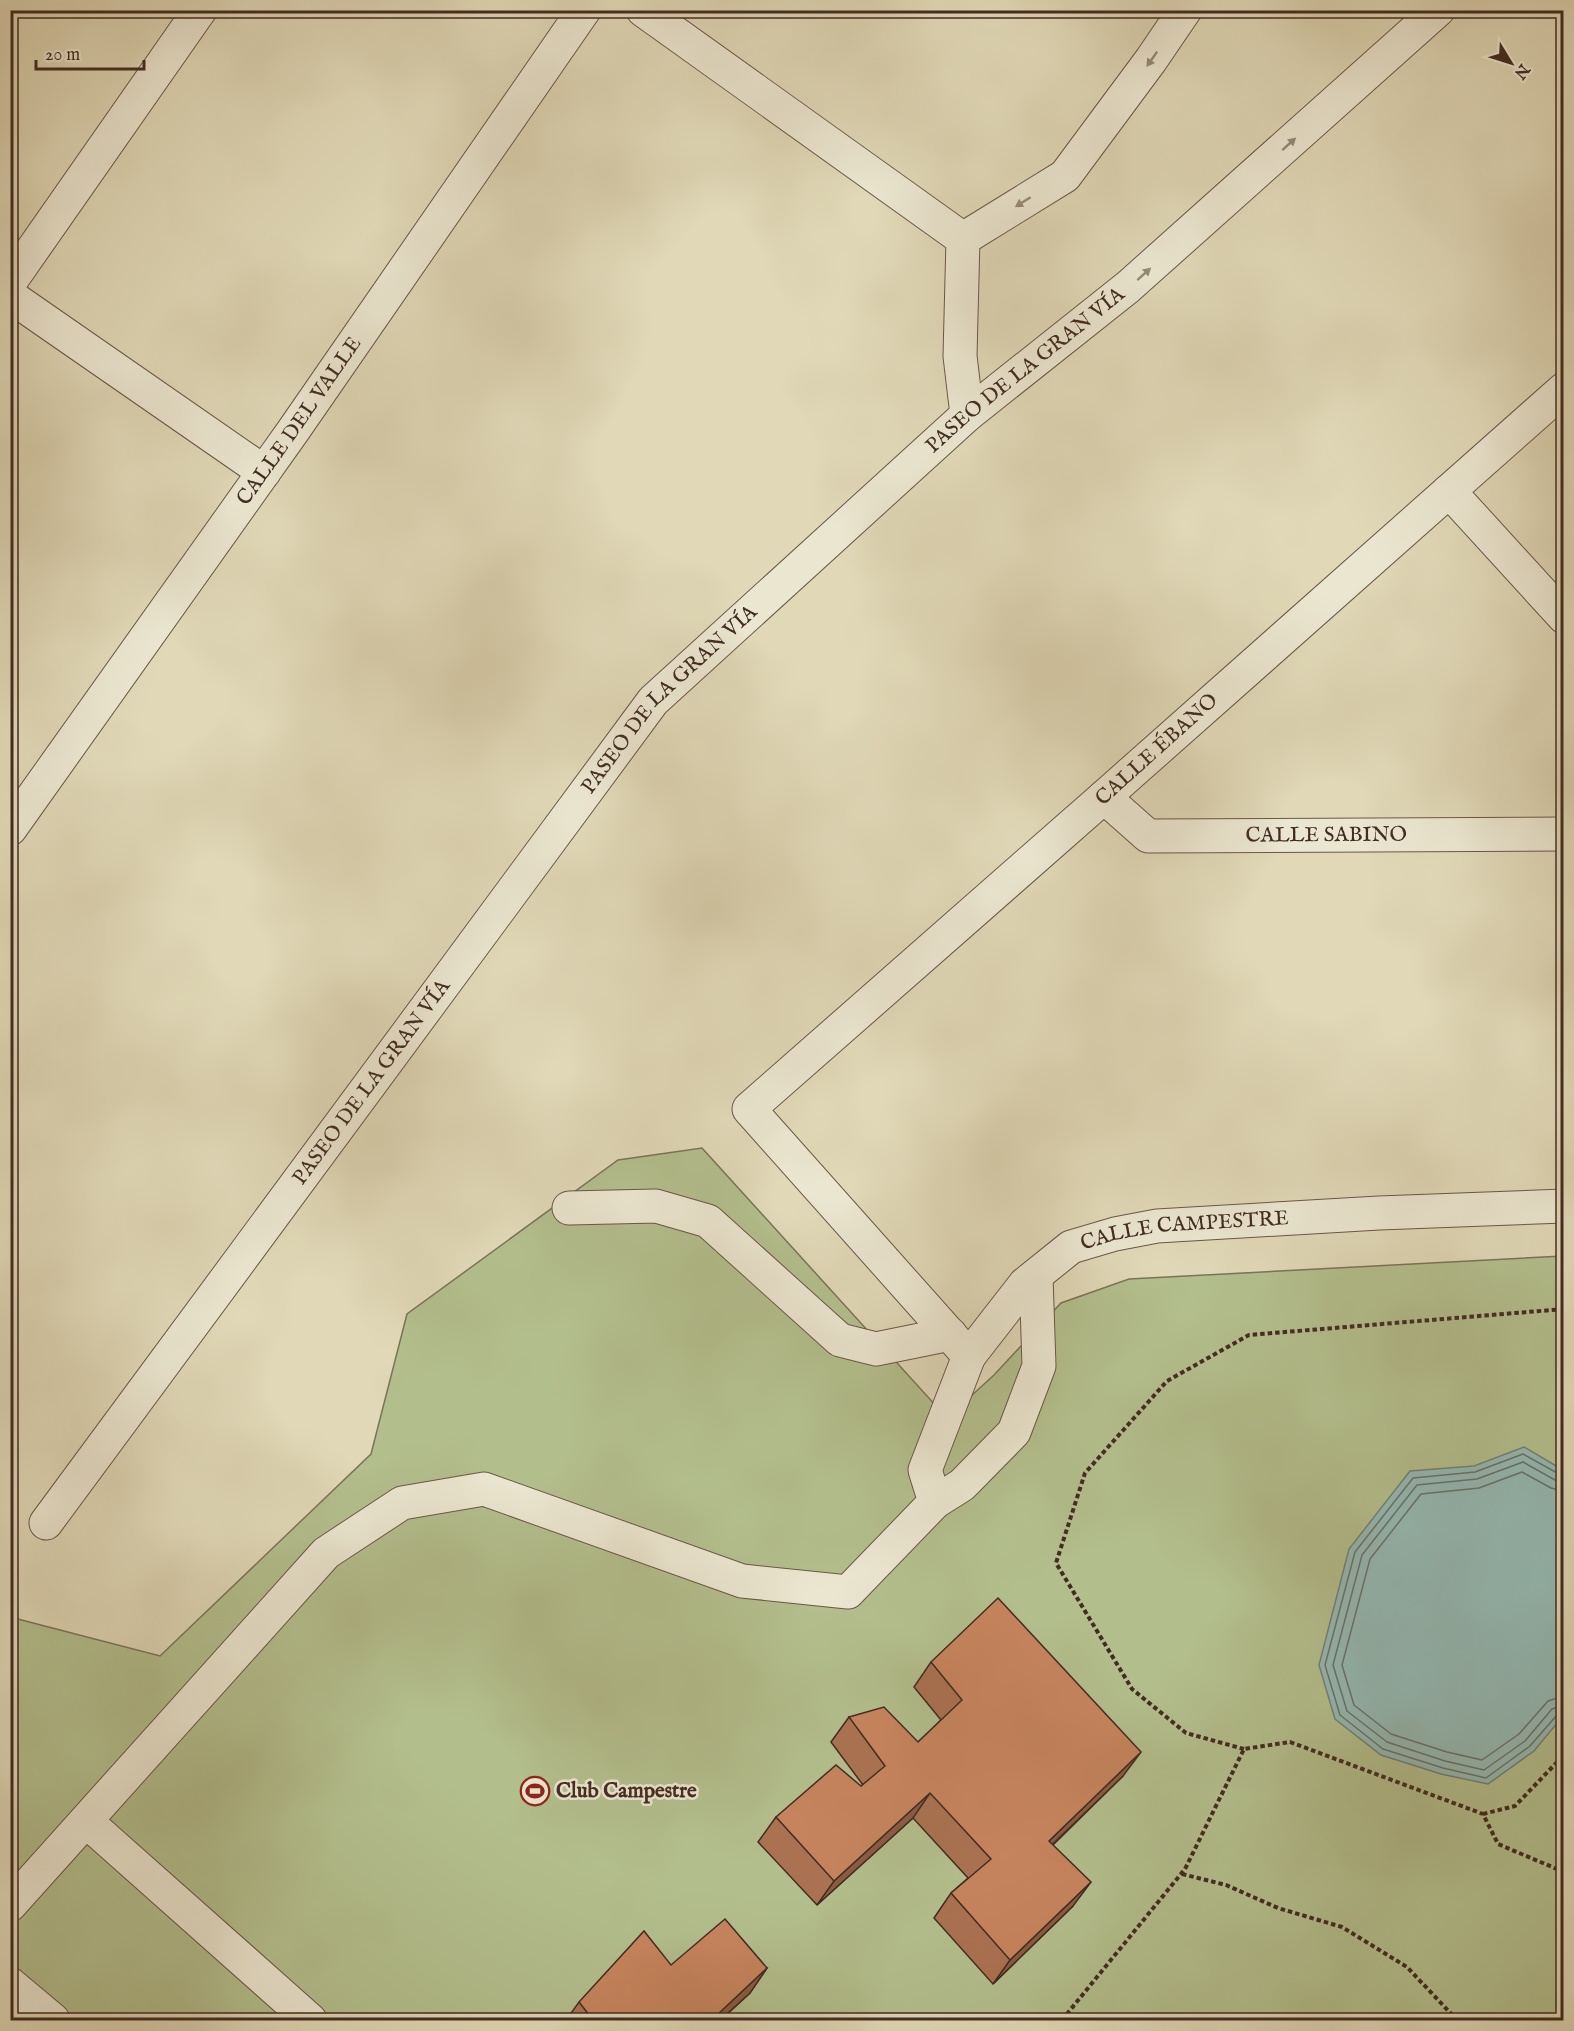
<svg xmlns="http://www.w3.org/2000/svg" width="1574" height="2031" font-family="'IM FELL English',serif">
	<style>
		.green { fill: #b3be8d; stroke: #7a7558; stroke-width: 1.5 }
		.water { fill: #94b9b3; stroke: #738179; stroke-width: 1.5 }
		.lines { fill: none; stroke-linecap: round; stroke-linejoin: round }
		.shore { stroke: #6b726a; stroke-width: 1.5 }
		.minor-casing { stroke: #6a5747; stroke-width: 35 }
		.path { stroke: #422c22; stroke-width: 4; stroke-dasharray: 4.5 3; stroke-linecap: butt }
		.minor { stroke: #ebe6d0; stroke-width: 33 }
		.wall { fill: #aa7251; stroke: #422c22; stroke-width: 1.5 }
		.shaded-wall { fill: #8b5c42; stroke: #422c22; stroke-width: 1.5 }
		.building { fill: #c6845e; stroke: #422c22; stroke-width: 1.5 }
		.oneway { fill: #968979 }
		.labels { text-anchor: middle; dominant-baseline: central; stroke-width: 5; stroke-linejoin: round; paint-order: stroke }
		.street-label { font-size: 21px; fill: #422c22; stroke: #ebe6d0 }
		.poi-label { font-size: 21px; font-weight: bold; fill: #422c22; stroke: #ebe6d0; text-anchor: start }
	</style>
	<rect width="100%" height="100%" fill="#e0d8b7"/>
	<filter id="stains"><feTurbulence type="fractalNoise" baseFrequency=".00333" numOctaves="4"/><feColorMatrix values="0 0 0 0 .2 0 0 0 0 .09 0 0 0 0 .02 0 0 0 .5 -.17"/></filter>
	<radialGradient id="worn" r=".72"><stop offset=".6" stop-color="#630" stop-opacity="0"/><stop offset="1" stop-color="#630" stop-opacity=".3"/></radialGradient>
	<polygon class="green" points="702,1148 947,1418 994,1375 1061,1303 1129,1279 1563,1256 1563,2020 11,2020 10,1617 160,1656 371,1454 407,1314 618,1160"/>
	<polygon class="water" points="1524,1447 1563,1470 1563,1716 1534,1751 1488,1784 1441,1774 1381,1755 1335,1719 1319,1665 1349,1549 1410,1471 1474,1466"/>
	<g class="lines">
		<g class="shore">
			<polyline points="1564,1474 1559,1474 1523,1454 1475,1472 1413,1478 1355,1552 1325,1665 1340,1715 1383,1749 1443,1768 1486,1778 1530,1746 1557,1715 1564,1713"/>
			<polyline points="1564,1482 1555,1480 1523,1462 1477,1479 1417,1485 1362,1555 1333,1665 1347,1711 1387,1742 1445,1761 1484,1770 1525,1741 1552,1709 1564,1705"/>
			<polyline points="1564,1491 1551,1488 1522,1472 1479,1488 1421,1494 1370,1559 1342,1665 1354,1705 1391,1734 1447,1752 1482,1760 1519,1734 1548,1701 1564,1696"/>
		</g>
		<g class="minor-casing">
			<g id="minor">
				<polyline points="643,10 963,239 960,356 967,415"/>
				<polyline points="963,239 1065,176 1151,60 1185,10"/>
				<polyline points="10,282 200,10"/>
				<polyline points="10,296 264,472"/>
				<path id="s1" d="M 1564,389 L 1104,797 L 749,1109 L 969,1356 L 1025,1284 L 1071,1247 L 1115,1234 L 1157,1226 L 1379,1213 L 1564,1206"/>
				<polyline points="1449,491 1564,617"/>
				<path id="s2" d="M 1104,797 L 1148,836 L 1564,834"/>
				<path id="s3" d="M 10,829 L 293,431 L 584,10"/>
				<polyline points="569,1208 656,1206 708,1221 840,1340 876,1349 950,1334"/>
				<polyline points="935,1502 925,1470 969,1356"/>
				<path id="s4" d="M 46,1523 L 653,701 L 967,415 L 1128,287 L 1438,10"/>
				<polyline points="86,1821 310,2020"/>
				<polyline points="10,1905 326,1553 402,1503 484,1489 742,1581 848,1592 935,1502 962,1485 1014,1432 1039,1366 1036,1276"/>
				<polyline points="10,1984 53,2020"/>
			</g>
		</g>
		<g class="path">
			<polyline points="1244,1749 1186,1733 1132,1689 1056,1563 1085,1473 1167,1381 1249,1335 1564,1309"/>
			<polyline points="1483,1814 1515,1806 1561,1758 1564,1753"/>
			<polyline points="1182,1874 1226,1885 1278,1908 1342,1927 1407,1967 1457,2020"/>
			<polyline points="1062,2020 1185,1869 1244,1749 1290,1742 1483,1814 1498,1844 1564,1872"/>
		</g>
		<use href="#minor" class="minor"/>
	</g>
	<g class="wall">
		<polygon points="931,1662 1123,1776 1053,1845 1073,1906 993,1984 934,1918 951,1893 968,1878 913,1818 817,1905 758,1842 776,1817 861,1786 863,1785 831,1742 849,1717 918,1742 941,1720 914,1687"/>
		<polygon points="671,1965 767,1968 750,1993 721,2020 722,2020 566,2020 579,2002"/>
	</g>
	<g class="shaded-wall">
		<polygon points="1141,1752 1123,1776 1031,1865 1049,1841"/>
		<polygon points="930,1793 913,1818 817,1905 834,1881"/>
		<polygon points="1091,1882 1073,1906 993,1984 1010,1960"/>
		<polygon points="767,1968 750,1993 720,2020 717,2015"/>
	</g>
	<g class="building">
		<polygon points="998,1598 1141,1752 1049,1841 1091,1882 1010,1960 951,1893 991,1859 930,1793 834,1881 776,1817 836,1765 861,1786 885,1766 849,1717 884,1707 918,1742 962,1700 931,1662"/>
		<polygon points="725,1919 767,1968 717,2015 722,2020 593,2020 579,2002 644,1931 671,1965"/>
	</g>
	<defs><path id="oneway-solid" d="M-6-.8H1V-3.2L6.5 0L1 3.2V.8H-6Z" transform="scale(1.5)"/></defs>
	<g class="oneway">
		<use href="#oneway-solid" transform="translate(1152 59) rotate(125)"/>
		<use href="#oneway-solid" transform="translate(1289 144) rotate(-42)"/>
		<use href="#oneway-solid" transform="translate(1023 202) rotate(148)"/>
		<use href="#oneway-solid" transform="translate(1144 274) rotate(-42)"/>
	</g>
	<defs>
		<g id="stadium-ring" transform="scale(1.5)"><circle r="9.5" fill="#ebe6d0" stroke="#8f2418" stroke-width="1.5"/><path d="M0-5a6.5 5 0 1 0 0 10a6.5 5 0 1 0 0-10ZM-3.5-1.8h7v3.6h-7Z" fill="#8f2418"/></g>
	</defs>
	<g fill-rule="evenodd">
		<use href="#stadium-ring" x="535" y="1791"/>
	</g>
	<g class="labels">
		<g class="street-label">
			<text stroke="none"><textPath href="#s4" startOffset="1520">PASEO DE LA GRAN VÍA</textPath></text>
			<text stroke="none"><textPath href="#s3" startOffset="500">CALLE DEL VALLE</textPath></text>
			<text stroke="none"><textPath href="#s4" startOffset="1034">PASEO DE LA GRAN VÍA</textPath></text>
			<text transform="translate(1157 750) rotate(-42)">CALLE ÉBANO</text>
			<text stroke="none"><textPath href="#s2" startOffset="237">CALLE SABINO</textPath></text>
			<text stroke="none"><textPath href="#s4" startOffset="548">PASEO DE LA GRAN VÍA</textPath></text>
			<text stroke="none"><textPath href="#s1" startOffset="1684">CALLE CAMPESTRE</textPath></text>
		</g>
		<g class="poi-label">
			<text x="556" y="1791">Club Campestre</text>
		</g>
	</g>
	<rect width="1574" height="2031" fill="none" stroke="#e0d8b7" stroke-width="36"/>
	<rect x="12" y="12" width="1550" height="2007" fill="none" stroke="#422c22" stroke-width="3"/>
	<rect x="18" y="18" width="1538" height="1995" fill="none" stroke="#422c22" stroke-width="1.5"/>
	<g transform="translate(1511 63) rotate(128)" stroke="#ebe6d0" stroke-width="4.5" paint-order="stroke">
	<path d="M0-4.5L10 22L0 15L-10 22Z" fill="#422c22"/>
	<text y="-9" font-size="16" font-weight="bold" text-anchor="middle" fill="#422c22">N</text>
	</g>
	<path d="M36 60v9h108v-9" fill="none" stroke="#422c22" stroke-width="3"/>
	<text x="45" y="60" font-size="18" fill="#422c22" stroke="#ebe6d0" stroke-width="4.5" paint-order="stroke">20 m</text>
	<rect width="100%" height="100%" filter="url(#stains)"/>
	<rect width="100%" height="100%" fill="url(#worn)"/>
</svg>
